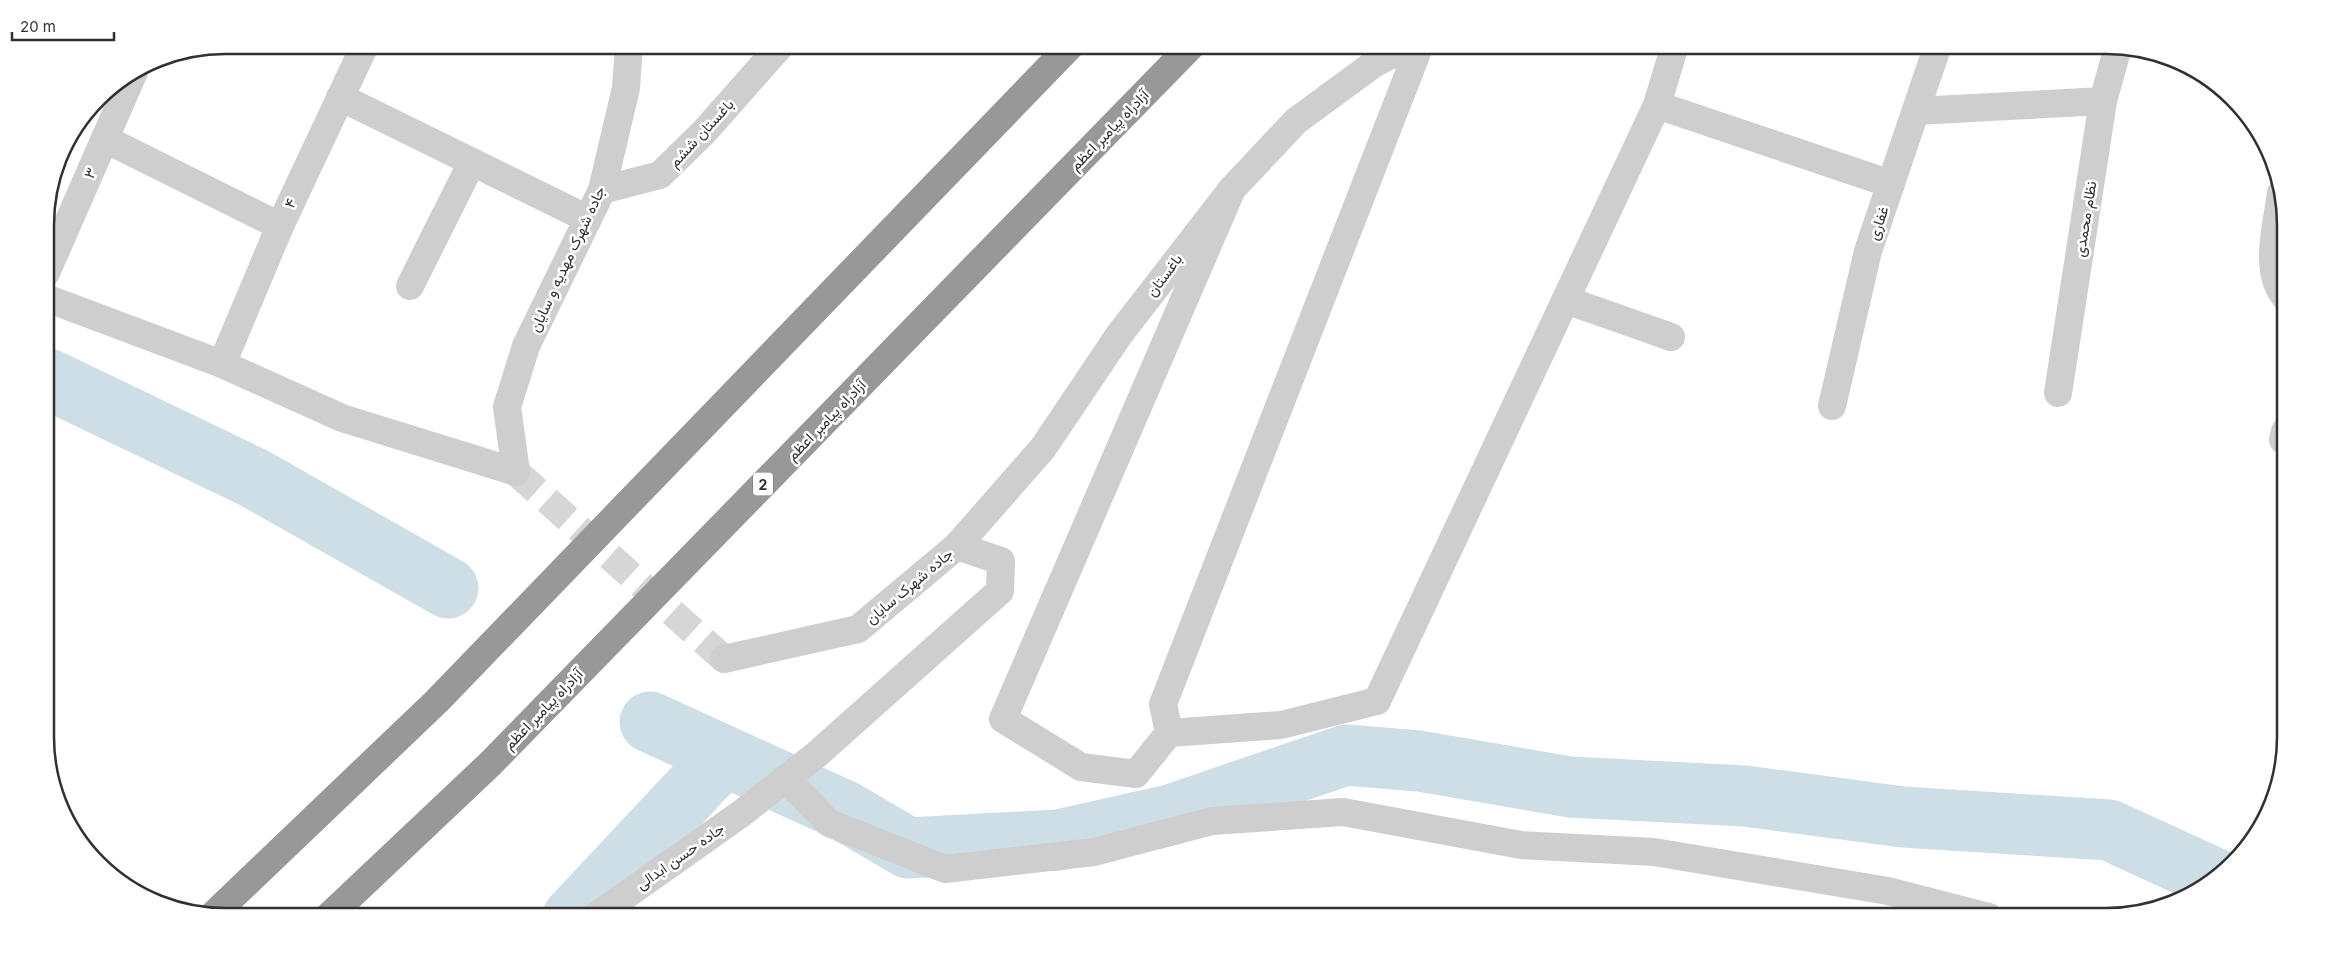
<svg xmlns="http://www.w3.org/2000/svg" width="2331" height="962" font-family="Inter,Vazirmatn,sans-serif">
	<style>
		.lines { fill: none; stroke-linecap: round; stroke-linejoin: round }
		.river { stroke: #cddee7; stroke-width: 61 }
		.minor-tunnel { stroke: #d6d6d6; stroke-width: 28; stroke-dasharray: 28 14; stroke-linecap: butt }
		.minor { stroke: #cecece; stroke-width: 28 }
		.highway { stroke: #989898; stroke-width: 28 }
		.labels { text-anchor: middle; dominant-baseline: central; stroke-width: 5; stroke-linejoin: round; paint-order: stroke }
		.shield { fill: #fff; stroke: #6f6f6f; stroke-width: 1 }
		.shield-label { font-size: 14px; font-weight: bold; fill: #313131 }
		.street-label { font-size: 15px; fill: #313131; stroke: #fff }
		.rim { fill: none; stroke: #313131; stroke-width: 2.5 }
	</style>
	<rect width="100%" height="100%" fill="#fff"/>
	<g class="lines">
		<g class="river">
			<polyline points="46,378 254,478 448,588"/>
			<polyline points="650,722 845,811 908,848 1058,840 1170,815 1346,755 1419,761 1570,787 1745,796 1903,817 2109,830 2216,879"/>
			<polyline points="573,917 724,756"/>
		</g>
		<polyline class="minor-tunnel" points="516,472 724,659"/>
		<g class="minor">
			<polyline points="340,97 588,219"/>
			<polyline points="1657,105 1891,184"/>
			<polyline points="1916,111 2103,101"/>
			<polyline points="105,139 280,226"/>
			<polyline points="1232,189 1003,719 1081,767 1136,774 1169,733 1281,725 1377,701 1657,105 1675,45"/>
			<polyline points="602,190 660,175 704,132 781,45"/>
			<path d="M 2281,193 C 2277,225 2263,270 2285,297"/>
			<polyline points="46,273 134,72"/>
			<polyline points="410,286 472,162"/>
			<polyline points="46,298 222,364 342,418 516,472 507,407 526,346 602,190 626,88 629,45"/>
			<polyline points="1566,300 1671,337"/>
			<polyline points="222,364 280,226 365,45"/>
			<polyline points="2058,393 2103,101 2118,47"/>
			<polyline points="1832,406 1868,251 1938,45"/>
			<polyline points="2283,440 2285,431"/>
			<polyline points="957,546 1043,448 1119,335 1232,189 1296,121 1375,63 1410,45"/>
			<polyline points="1169,733 1163,704 1420,45"/>
			<polyline points="786,779 829,823 945,869 1094,852 1212,821 1343,812 1521,845 1654,852 1888,891 1989,917"/>
			<polyline points="595,917 742,813 816,755 1000,591 1001,561 957,546 858,629 724,659"/>
		</g>
		<g class="highway">
			<polyline points="213,915 437,701 1071,45"/>
			<polyline points="328,917 491,763 1192,45"/>
		</g>
	</g>
	<g class="labels">
		<rect class="shield" x="753" y="472.5" width="20" height="23" rx="4"/>
		<g class="shield-label">
			<text x="763" y="484">2</text>
		</g>
		<g class="street-label">
			<text transform="translate(1109 130) rotate(-46)">آزادراه پیامبر اعظم</text>
			<text transform="translate(701 133) rotate(-47)">باغستان ششم</text>
			<text transform="translate(90 173) rotate(-66)">۳</text>
			<text transform="translate(290 203) rotate(-65)">۴</text>
			<text transform="translate(2085 219) rotate(-81)">نظام محمدی</text>
			<text transform="translate(1878 223) rotate(-71)">غفاری</text>
			<text transform="translate(567 259) rotate(-65)">جاده شهرک مهدیه و سایان</text>
			<text transform="translate(1164 275) rotate(-53)">باغستان</text>
			<text transform="translate(826 420) rotate(-46)">آزادراه پیامبر اعظم</text>
			<text transform="translate(909 586) rotate(-40)">جاده شهرک سایان</text>
			<text transform="translate(543 709) rotate(-46)">آزادراه پیامبر اعظم</text>
			<text transform="translate(680 856) rotate(-35)">جاده حسن ابدالی</text>
		</g>
	</g>
	<path d="M0 0H2331V962H0ZM225 54H2106A171 171 0 0 1 2277 225V737A171 171 0 0 1 2106 908H225A171 171 0 0 1 54 737V225A171 171 0 0 1 225 54Z" fill="#fff" fill-rule="evenodd"/>
	<path class="rim" d="M225 54H2106A171 171 0 0 1 2277 225V737A171 171 0 0 1 2106 908H225A171 171 0 0 1 54 737V225A171 171 0 0 1 225 54Z"/>
	<path d="M12 32v8h102v-8" fill="none" stroke="#313131" stroke-width="2.5"/>
	<text x="20" y="32" font-size="15" fill="#313131" stroke="#ffffff" stroke-width="4" paint-order="stroke">20 m</text>
</svg>
